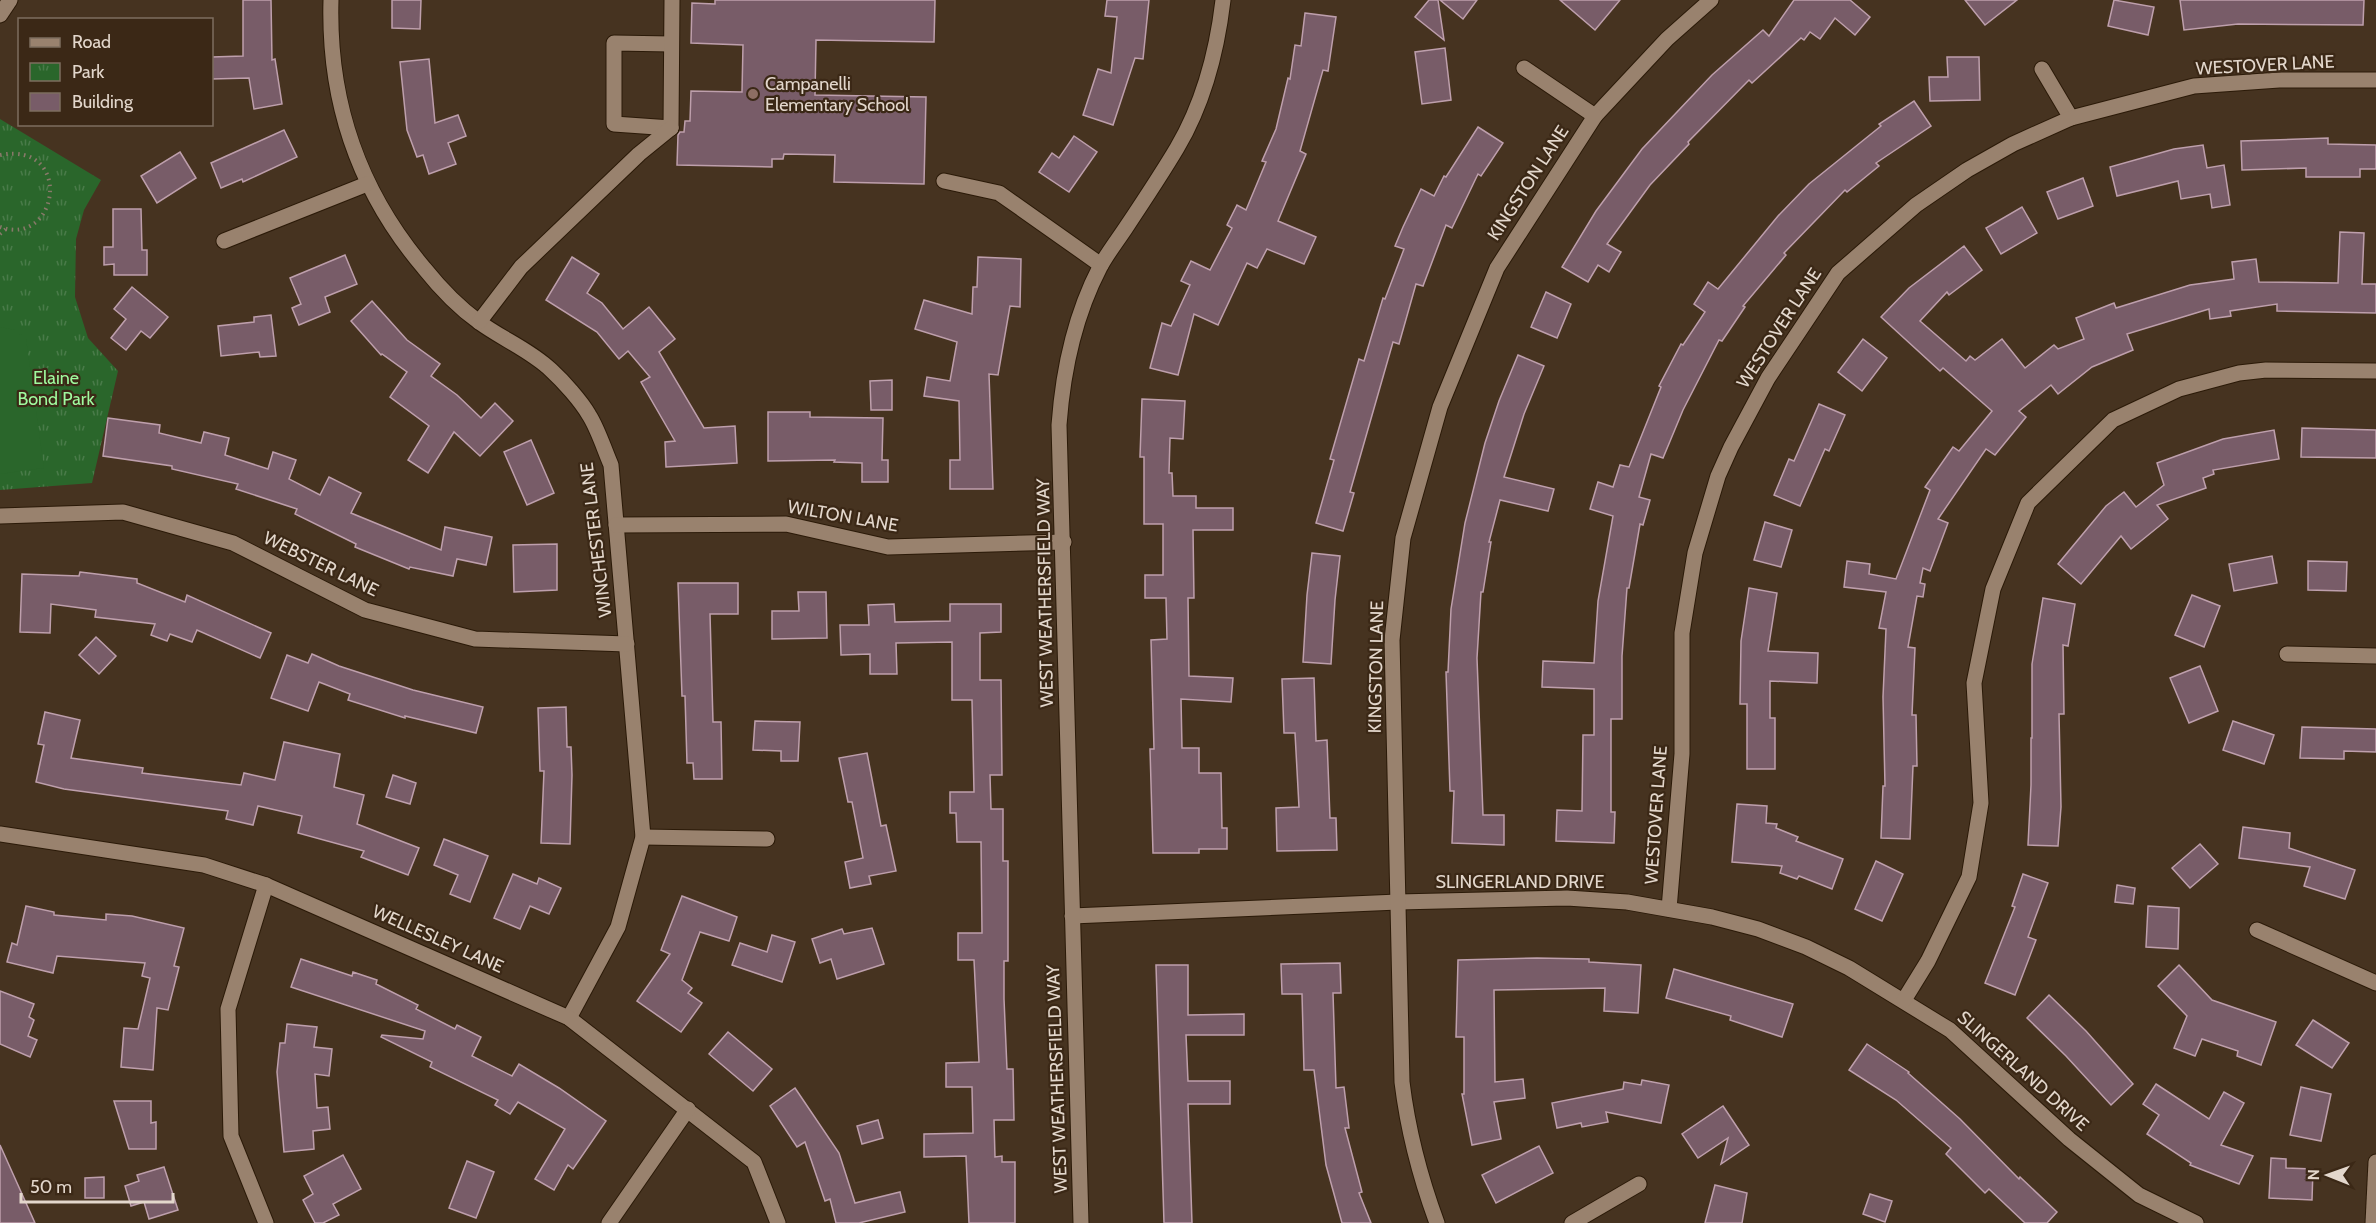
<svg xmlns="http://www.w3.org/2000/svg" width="2376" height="1223" font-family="Cabin,sans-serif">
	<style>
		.park { fill: url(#park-tufts) }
		.pitch { fill: #2a662b }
		.building { fill: #785c68; stroke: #be9fac; stroke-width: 1.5 }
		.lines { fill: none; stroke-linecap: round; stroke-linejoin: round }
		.minor-casing { stroke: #2b1a08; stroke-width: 17 }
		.path { stroke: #89796a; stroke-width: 4; stroke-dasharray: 1.5 4.5; stroke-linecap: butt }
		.minor { stroke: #99826e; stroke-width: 15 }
		.education-dot { fill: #8d6e63; stroke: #3b2816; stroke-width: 2 }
		.labels { text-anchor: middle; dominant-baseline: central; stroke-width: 4.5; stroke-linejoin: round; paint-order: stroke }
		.street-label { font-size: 18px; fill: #e3d7cc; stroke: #3b2816 }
		.poi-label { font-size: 18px; fill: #e3d7cc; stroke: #3b2816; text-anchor: start }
		.park-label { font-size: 18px; fill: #9ffa9e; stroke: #3b2816 }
	</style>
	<defs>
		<pattern id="park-tufts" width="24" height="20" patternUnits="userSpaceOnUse" patternTransform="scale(1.5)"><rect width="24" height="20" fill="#2a662b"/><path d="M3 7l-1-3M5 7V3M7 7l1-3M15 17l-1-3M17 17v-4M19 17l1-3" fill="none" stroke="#497b49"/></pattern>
	</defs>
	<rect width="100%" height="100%" fill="#463320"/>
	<polygon class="park" points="0,119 101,180 84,210 76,239 75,297 88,338 118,371 92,483 0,490"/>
	<polygon class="pitch" points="0,327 15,330 26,339 44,468 0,474"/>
	<g class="building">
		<polygon points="243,0 271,0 272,60 275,59 282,104 254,109 249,78 212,79 212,57 243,56"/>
		<polygon points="392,0 421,0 420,29 392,28"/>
		<polygon points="715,0 935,0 934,42 816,40 815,95 926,97 924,184 834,182 835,155 784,154 783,159 772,159 772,167 677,165 678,135 680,132 684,132 685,121 690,121 691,91 742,92 743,45 691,43 692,3 715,4"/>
		<polygon points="1107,0 1149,0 1143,59 1135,58 1113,125 1083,115 1098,69 1111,73 1117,17 1105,16"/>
		<polygon points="1429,0 1438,0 1444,40 1415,17"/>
		<polygon points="1440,0 1477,0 1463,19"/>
		<polygon points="1560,0 1620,0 1595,30"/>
		<polygon points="1794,0 1850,0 1870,17 1855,35 1835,18 1820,39 1810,32 1804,40 1801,38 1752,83 1749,80 1688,142 1689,144 1650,185 1607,244 1621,252 1609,272 1598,265 1588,282 1562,267 1596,211 1642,149 1712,75 1763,30 1769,36"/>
		<polygon points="1965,0 2017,0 1985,25"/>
		<polygon points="2114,0 2154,7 2148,35 2108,26"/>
		<polygon points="2180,0 2364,0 2363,25 2238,24 2184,30"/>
		<polygon points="1305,13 1336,17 1328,71 1323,70 1300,151 1306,154 1278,221 1316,237 1304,264 1267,249 1257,268 1247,263 1218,325 1194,314 1178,375 1150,368 1162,323 1171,326 1190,285 1181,281 1191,261 1210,270 1232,228 1227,225 1237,205 1246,210 1266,162 1262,161 1276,129 1288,78 1290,79 1295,45 1301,46"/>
		<polygon points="1445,48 1451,100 1422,104 1415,52"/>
		<polygon points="1947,57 1979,57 1980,100 1930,101 1929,77 1948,77"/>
		<polygon points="429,59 435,123 458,115 466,136 448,143 456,164 429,174 423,155 417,157 407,130 400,62"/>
		<polygon points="1914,101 1931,126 1876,163 1879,166 1847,192 1845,190 1784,253 1786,255 1743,306 1745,307 1722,341 1719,340 1683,410 1663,458 1651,454 1639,497 1650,500 1643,525 1640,524 1629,588 1627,588 1622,656 1622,719 1611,719 1611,812 1615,812 1614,843 1556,841 1557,810 1582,811 1583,735 1594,735 1594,689 1542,687 1543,661 1594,663 1598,601 1613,516 1590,509 1598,482 1613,487 1620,465 1629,467 1661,387 1659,386 1681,344 1683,345 1705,312 1694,304 1708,282 1718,289 1778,216 1809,184 1881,126 1879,124"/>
		<polygon points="1478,127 1503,143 1481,176 1478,174 1452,228 1446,225 1423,286 1416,284 1399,344 1393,342 1350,492 1354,493 1343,531 1316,523 1334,460 1330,459 1359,359 1364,361 1383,298 1385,299 1404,249 1395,246 1403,227 1421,189 1434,196 1444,176 1446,177"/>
		<polygon points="284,130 297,157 243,182 242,179 221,188 211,163"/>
		<polygon points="1074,136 1097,152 1069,192 1039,172 1052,153 1059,158"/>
		<polygon points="2328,138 2328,144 2376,145 2376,169 2360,169 2360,177 2306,177 2306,168 2242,170 2241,141"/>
		<polygon points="2203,145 2207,168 2224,165 2230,205 2212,208 2210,194 2181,199 2178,181 2117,196 2110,167 2174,149"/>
		<polygon points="180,152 196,178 157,203 141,176"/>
		<polygon points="2083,178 2093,206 2058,219 2047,192"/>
		<polygon points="2022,207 2037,233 2001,254 1986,228"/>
		<polygon points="113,209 141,209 142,250 147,250 147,275 114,275 114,264 104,265 104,247 113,247"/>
		<polygon points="2340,232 2364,233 2362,284 2376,284 2376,313 2277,311 2277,304 2230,311 2231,316 2210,319 2209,309 2127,334 2133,350 2092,367 2058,394 2051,385 2019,411 2026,417 1995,455 1986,449 1938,519 1948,523 1930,571 1923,568 1920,583 1925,584 1923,597 1917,596 1908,647 1915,648 1912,715 1916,715 1917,766 1913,766 1910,839 1881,838 1883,786 1885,786 1883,697 1886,629 1879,628 1886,592 1844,587 1847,561 1870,564 1869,574 1896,579 1930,490 1925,487 1953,447 1959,451 1992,411 1943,368 1940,371 1881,317 1909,288 1964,246 1982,270 1949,295 1947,292 1920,321 1966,361 1970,356 1975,360 2002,339 2025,368 2054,345 2058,349 2084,339 2076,318 2114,303 2116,308 2190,285 2234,279 2232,262 2256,259 2259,282 2338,283"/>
		<polygon points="345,255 357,284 325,297 330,312 299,325 292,308 301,304 290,278"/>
		<polygon points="572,257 599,274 587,293 602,303 623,329 649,307 675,339 659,352 704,428 735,426 737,463 666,467 665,442 675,441 641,382 650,377 628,351 619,359 597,332 546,300"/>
		<polygon points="978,257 1021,259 1020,307 1010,306 998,375 989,374 993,489 950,489 950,460 960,460 959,401 924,396 927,377 950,381 957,342 915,329 924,300 972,314 973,287 977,287"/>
		<polygon points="132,287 168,317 150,338 141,331 126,350 111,338 126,319 114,309"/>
		<polygon points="1546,292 1571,304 1557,338 1531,327"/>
		<polygon points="372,301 407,340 440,364 431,376 457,395 481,418 495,403 513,421 480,456 454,432 428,473 408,460 429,426 390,397 407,372 382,354 381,355 351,321"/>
		<polygon points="271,315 276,356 260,357 259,352 221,356 218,326 254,322 254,317"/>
		<polygon points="1863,339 1887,358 1862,391 1838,372"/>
		<polygon points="1518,355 1544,366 1524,414 1504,477 1554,489 1548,511 1500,500 1489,542 1491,542 1483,592 1481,592 1477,658 1483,815 1504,815 1504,845 1452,843 1454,791 1450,791 1446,672 1448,672 1451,609 1465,523 1485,443 1499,401"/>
		<polygon points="892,380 892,410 871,410 870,381"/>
		<polygon points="1142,399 1185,401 1183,439 1170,438 1169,473 1172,473 1173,496 1196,496 1196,508 1233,508 1233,530 1193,530 1194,598 1188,598 1189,676 1233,678 1231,702 1181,699 1182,748 1199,748 1199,773 1221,773 1222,828 1227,828 1227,849 1199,849 1199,853 1153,853 1150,749 1154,749 1151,640 1167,639 1166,598 1145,598 1145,575 1163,575 1163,524 1144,524 1144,457 1140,457"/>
		<polygon points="1819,404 1845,415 1829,451 1825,449 1800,506 1774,495 1789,459 1794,461"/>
		<polygon points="768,412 810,412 810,417 883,418 882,460 888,460 888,482 862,482 862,463 834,462 835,460 768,461"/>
		<polygon points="108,418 160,425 159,433 201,443 204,432 229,438 225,455 268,469 273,452 296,460 289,479 320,495 329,477 361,493 351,513 441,550 445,527 492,537 486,565 457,559 453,576 410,567 409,569 355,547 356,544 295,514 297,509 236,489 238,484 172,469 172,466 103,456"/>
		<polygon points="2302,428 2376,430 2376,458 2301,457"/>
		<polygon points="2274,430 2279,459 2213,470 2214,474 2203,478 2206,488 2157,505 2168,519 2131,549 2121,536 2081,584 2058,564 2106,506 2124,492 2136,507 2164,485 2157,463 2223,439"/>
		<polygon points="531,440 554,493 527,505 504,452"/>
		<polygon points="1765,522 1792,530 1781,567 1754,560"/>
		<polygon points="557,544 557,590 514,592 513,545"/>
		<polygon points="1312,553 1340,556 1335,600 1331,664 1303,662 1307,595"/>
		<polygon points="2272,556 2277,583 2234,591 2229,564"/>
		<polygon points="2308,561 2347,562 2346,591 2308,590"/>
		<polygon points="80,572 137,579 137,583 185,602 187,595 271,633 260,658 197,630 192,642 170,634 167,641 151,635 155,624 95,617 96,610 51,604 50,633 20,632 22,574 79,576"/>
		<polygon points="678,583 738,583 738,614 710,614 713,722 721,722 722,779 694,779 693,763 687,763 685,696 682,696"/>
		<polygon points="1749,588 1777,593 1768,651 1818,653 1817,683 1770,681 1770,718 1775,718 1775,769 1747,769 1747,704 1740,704 1741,641"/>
		<polygon points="798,592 826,592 827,638 772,639 772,611 799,611"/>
		<polygon points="2192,595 2220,606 2204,647 2175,635"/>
		<polygon points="2043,598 2075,604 2068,646 2063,645 2064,714 2059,714 2061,807 2058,846 2028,845 2031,785 2031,738 2032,738 2032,664"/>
		<polygon points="894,604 895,622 950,621 950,604 1001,604 1001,632 980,633 980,680 1001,680 1002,775 990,775 991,809 1003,809 1003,861 1008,861 1008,961 1004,961 1004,999 1007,1069 1013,1069 1014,1120 994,1120 995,1157 1002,1156 1002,1162 1015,1162 1015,1223 969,1223 966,1156 924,1157 924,1134 973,1133 972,1087 946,1087 946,1063 979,1062 974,960 958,960 958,933 982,933 981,842 957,842 956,813 950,813 950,792 974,792 972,700 952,700 952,642 896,643 897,674 870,674 870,654 841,655 840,625 869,625 868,605"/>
		<polygon points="96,637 116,656 99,674 79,655"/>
		<polygon points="312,654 339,666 413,690 483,707 476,733 405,716 405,718 348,700 350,694 319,682 308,711 271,698 287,655 308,663"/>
		<polygon points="2200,666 2218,711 2189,723 2170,678"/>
		<polygon points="1314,678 1316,741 1327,740 1330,818 1336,818 1337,850 1277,851 1276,808 1299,807 1295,733 1284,733 1282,679"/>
		<polygon points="566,707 567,747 571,747 572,775 570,844 541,843 544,771 540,771 538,708"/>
		<polygon points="45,712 80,720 71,758 143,768 142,773 241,785 244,773 275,780 284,742 340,754 334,787 364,795 357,824 419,848 408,875 361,857 364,851 298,833 302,816 258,806 253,825 226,819 228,811 64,789 36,782 44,745 38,744"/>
		<polygon points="755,721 800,722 798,761 781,761 781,751 753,750"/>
		<polygon points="2233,721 2274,735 2264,764 2223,750"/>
		<polygon points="2302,727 2376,729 2376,752 2344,751 2344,759 2300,758"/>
		<polygon points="867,753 881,826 886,825 896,871 869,876 871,884 850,888 845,862 863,858 852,802 848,802 839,758"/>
		<polygon points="393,775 416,783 410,804 386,797"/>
		<polygon points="1737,804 1767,806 1766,823 1777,824 1776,828 1798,837 1796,841 1843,859 1832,889 1799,876 1797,879 1780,873 1782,866 1732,862"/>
		<polygon points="2243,827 2290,833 2289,848 2355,870 2345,899 2304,886 2310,867 2239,858"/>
		<polygon points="444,839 488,856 470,902 450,894 458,875 434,865"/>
		<polygon points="2200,844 2218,864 2190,888 2172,868"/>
		<polygon points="1876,861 1903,874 1882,921 1855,909"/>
		<polygon points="513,874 537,884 539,878 561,888 549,914 530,906 520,929 494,918"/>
		<polygon points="2023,874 2048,883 2028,937 2036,940 2015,995 1985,983 2015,907 2012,906"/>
		<polygon points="2117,885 2135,888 2133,904 2115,902"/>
		<polygon points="682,896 737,917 729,941 700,932 682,980 692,988 688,993 702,1003 681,1032 637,1001 670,954 661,950"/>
		<polygon points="26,906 54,912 54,915 106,920 106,914 132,916 184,928 174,966 179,967 168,1010 157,1008 153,1070 121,1067 124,1028 138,1029 150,978 142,976 145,963 57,956 53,973 7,962 12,943 17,945"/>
		<polygon points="2148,906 2179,908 2178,949 2146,947"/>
		<polygon points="872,928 884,964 837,979 831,959 820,963 812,939 842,929 844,934"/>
		<polygon points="772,935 795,942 782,982 732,965 740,943 767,952"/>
		<polygon points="1537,958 1589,959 1589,962 1641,965 1638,1013 1604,1011 1605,988 1494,990 1495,1082 1523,1079 1525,1098 1494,1102 1501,1139 1472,1145 1462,1094 1464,1094 1464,1037 1456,1037 1458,960"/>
		<polygon points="301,959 352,976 353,972 377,980 376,984 418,1005 416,1009 455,1029 457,1025 481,1037 472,1056 512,1076 519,1064 559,1088 606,1121 573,1169 568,1165 554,1190 535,1179 565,1129 518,1102 510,1114 495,1105 498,1100 430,1067 432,1062 381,1037 382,1035 423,1039 425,1031 291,987"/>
		<polygon points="1340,963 1341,993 1333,993 1336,1088 1344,1087 1349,1128 1345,1128 1362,1192 1359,1193 1371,1223 1342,1223 1326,1165 1314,1070 1304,1070 1302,994 1282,994 1281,964"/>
		<polygon points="1156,965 1188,965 1188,1015 1244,1014 1244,1035 1186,1035 1188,1081 1230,1081 1230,1104 1188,1104 1192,1223 1164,1223"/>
		<polygon points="2179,965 2212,1000 2276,1022 2261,1065 2237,1056 2238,1051 2202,1039 2195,1056 2174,1048 2187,1016 2158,986"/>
		<polygon points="1674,969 1793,1004 1782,1037 1730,1020 1731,1016 1666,998"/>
		<polygon points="0,991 34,1004 29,1017 34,1020 28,1036 37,1040 30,1057 0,1044"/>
		<polygon points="2049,995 2086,1031 2133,1084 2111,1105 2066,1056 2027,1018"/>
		<polygon points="2313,1020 2349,1043 2332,1068 2296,1045"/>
		<polygon points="287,1024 317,1027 314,1047 332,1049 329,1076 315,1074 317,1108 328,1107 330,1129 313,1131 314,1149 284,1152 277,1072 280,1043 285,1043"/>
		<polygon points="728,1032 772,1069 753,1091 709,1054"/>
		<polygon points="1867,1044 1909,1072 1908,1073 1960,1119 2019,1179 2020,1177 2057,1212 2047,1223 2025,1223 1989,1189 1985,1193 1946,1154 1951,1148 1896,1100 1849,1070"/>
		<polygon points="1642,1080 1669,1085 1661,1123 1606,1112 1608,1122 1582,1127 1581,1123 1557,1128 1552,1103 1623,1089 1624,1082 1641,1085"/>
		<polygon points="2156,1084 2209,1119 2224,1092 2244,1103 2221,1145 2253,1156 2239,1184 2190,1165 2191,1163 2147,1134 2159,1115 2143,1104"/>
		<polygon points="2301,1087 2331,1094 2321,1141 2290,1135"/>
		<polygon points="795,1088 839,1153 855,1203 900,1192 905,1212 859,1223 836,1223 830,1199 825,1201 805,1142 797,1147 770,1106"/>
		<polygon points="114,1101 151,1101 151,1123 156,1122 156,1149 129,1149"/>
		<polygon points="1723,1106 1749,1145 1721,1164 1728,1138 1698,1158 1682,1134"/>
		<polygon points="878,1120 883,1138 862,1144 857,1126"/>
		<polygon points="0,1145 35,1223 0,1223"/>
		<polygon points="1539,1146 1553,1173 1496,1203 1482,1175"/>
		<polygon points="343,1155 361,1189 333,1204 339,1215 323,1223 315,1223 303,1200 313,1194 304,1176"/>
		<polygon points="2271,1158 2286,1159 2286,1168 2313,1169 2312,1200 2269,1198"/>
		<polygon points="467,1161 494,1172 476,1218 449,1208"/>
		<polygon points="164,1167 178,1210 149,1219 144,1202 131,1206 125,1186 139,1181 137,1175"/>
		<polygon points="104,1177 104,1198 85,1198 85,1178"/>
		<polygon points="1715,1185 1747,1193 1742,1223 1705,1223"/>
		<polygon points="1870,1194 1892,1201 1885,1222 1863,1214"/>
	</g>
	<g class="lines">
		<g class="minor-casing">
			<g id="minor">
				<path d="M 331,0 C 328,102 358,190 424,268 C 440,288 458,307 479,322 C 502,339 530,350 551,370 C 563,381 581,401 589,415 C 598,429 604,449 611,465 L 643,837 L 618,927 L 569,1018"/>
				<polyline points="0,15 10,0"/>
				<polyline points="2042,69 2071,118"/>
				<polyline points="1595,116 1667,39 1711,0"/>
				<polyline points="671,128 614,124 614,43 671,44"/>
				<polyline points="671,128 672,0"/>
				<polyline points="944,181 999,193 1101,265"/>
				<polyline points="224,241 367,184"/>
				<polyline points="479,322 521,267 639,154 671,128"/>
				<polyline points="0,516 123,512 233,543 365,610 475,639 627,644"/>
				<polyline points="616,525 786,524 888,547 1064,542"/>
				<polyline points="2287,654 2376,656"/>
				<polyline points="0,834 204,865 266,885 569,1018 754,1162 778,1223"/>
				<polyline points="643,837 767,839"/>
				<polyline points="1669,909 1682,754 1682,633 1695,553 1718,476 1731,447 1768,378 1838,273 1916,205 1967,170 2013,144 2071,118 2194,86 2279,80 2376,80"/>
				<polyline points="1072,916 1398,902 1567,898 1627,902 1712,917 1758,929 1806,947 1849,968 1950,1030 2069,1139 2139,1195 2196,1223"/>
				<polyline points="2257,930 2376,983"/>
				<polyline points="1904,1000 1928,961 1969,877 1981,803 1974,683 1993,589 2028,503 2113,420 2179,389 2239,373 2266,370 2376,371"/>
				<polyline points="266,1223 231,1136 228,1009 266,885"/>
				<polyline points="609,1223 688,1109"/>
				<path d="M 1081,1223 L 1059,425 C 1063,370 1074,317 1100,267 C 1107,254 1117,241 1125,229 C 1143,202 1161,175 1177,148 C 1203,104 1217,51 1223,0"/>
				<path d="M 1437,1223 C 1420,1177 1408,1131 1402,1082 L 1392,640 L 1403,538 L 1440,407 L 1497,268 L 1595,116 L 1524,68"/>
				<polyline points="1572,1223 1639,1184"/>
				<polyline points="2373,1223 2376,1162"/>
			</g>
		</g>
		<g class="path">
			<path d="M 0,155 C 74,141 59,248 0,227"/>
			<polyline points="0,234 6,229"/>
		</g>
		<use href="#minor" class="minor"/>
	</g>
	<circle class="education-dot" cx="753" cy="94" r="6"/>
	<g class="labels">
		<g class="street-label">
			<text transform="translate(2265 65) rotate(-3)">WESTOVER LANE</text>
			<text transform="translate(1528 183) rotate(-57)">KINGSTON LANE</text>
			<text transform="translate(1779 328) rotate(-57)">WESTOVER LANE</text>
			<text transform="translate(843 516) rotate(10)">WILTON LANE</text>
			<text transform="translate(596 540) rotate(-97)">WINCHESTER LANE</text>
			<text transform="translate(321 564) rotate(26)">WEBSTER LANE</text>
			<text transform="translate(1045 593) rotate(-91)">WEST WEATHERSFIELD WAY</text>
			<text transform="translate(1376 667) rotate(-89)">KINGSTON LANE</text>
			<text transform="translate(1656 815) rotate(-86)">WESTOVER LANE</text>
			<text x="1520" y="882">SLINGERLAND DRIVE</text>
			<text transform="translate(438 939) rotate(24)">WELLESLEY LANE</text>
			<text transform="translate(2023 1071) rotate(42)">SLINGERLAND DRIVE</text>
			<text transform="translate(1057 1079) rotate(-92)">WEST WEATHERSFIELD WAY</text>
		</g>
		<g class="poi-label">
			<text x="765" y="84">Campanelli<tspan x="765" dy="21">Elementary School</tspan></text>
		</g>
		<g class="park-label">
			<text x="56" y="378">Elaine<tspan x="56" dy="21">Bond Park</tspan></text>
		</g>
	</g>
	<rect x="18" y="18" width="195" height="108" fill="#3b2816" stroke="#7e6e5f" stroke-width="1.5"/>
	<rect x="30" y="38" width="30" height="9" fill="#99826e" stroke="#7e6e5f" stroke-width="1.5"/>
	<text x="72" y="48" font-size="18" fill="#e3d7cc">Road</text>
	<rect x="30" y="63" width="30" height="18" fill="url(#park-tufts)" stroke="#7e6e5f" stroke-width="1.5"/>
	<text x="72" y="78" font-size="18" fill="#e3d7cc">Park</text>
	<rect x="30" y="93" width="30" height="18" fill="#785c68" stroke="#7e6e5f" stroke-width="1.5"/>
	<text x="72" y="108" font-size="18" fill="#e3d7cc">Building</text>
	<g transform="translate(2328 1175) rotate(271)" stroke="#3b2816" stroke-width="4.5" paint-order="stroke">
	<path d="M0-4.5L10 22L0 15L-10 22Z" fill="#e3d7cc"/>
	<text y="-9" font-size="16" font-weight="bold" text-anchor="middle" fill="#e3d7cc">N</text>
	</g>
	<path d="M21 1193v9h152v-9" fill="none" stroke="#e3d7cc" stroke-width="3"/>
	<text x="30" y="1193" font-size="18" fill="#e3d7cc" stroke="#3b2816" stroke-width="4.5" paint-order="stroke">50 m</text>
</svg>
